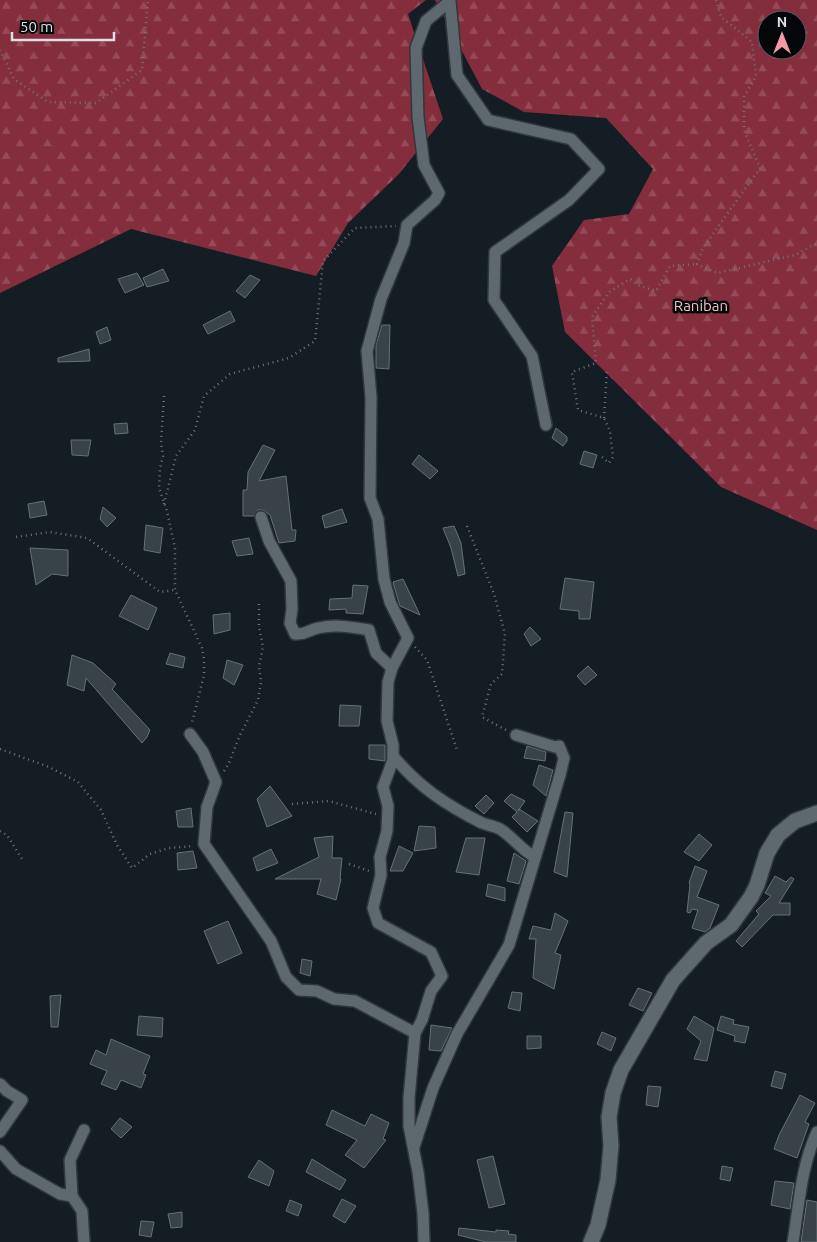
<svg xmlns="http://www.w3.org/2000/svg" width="817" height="1242" font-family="Ubuntu,sans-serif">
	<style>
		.forest { fill: url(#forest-firs); fill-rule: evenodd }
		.building { fill: #384248; stroke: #657077 }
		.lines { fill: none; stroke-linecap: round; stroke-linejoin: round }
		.street-casing { stroke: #32373c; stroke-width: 14 }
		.secondary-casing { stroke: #32373c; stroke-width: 18 }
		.path { stroke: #6e757a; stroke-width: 2.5; stroke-dasharray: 1 4; stroke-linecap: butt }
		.street { stroke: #5e696f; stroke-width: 11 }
		.secondary { stroke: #5e696f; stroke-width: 15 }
		.labels { text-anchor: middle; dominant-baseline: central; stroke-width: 5; stroke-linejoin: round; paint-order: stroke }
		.park-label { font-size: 15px; fill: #f3bfc3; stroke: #040709 }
	</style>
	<defs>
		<pattern id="forest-firs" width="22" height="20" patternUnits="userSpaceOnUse" patternTransform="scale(1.25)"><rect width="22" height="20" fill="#842d3d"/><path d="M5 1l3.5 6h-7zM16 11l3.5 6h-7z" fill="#954b59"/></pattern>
	</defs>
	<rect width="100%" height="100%" fill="#141d23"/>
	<g class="forest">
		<polygon points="0,0 426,0 408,14 443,119 398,175 348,223 316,276 131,229 0,293"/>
		<path d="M 435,0 L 817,0 L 817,530 L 721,487 L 565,332 L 552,266 L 584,220 L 629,214 L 653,169 L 606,118 L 524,112 L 482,89 ZM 767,20 L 797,20 L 797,50 L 767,50 Z"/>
	</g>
	<g class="building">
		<polygon points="163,269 169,281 147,287 143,278"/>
		<polygon points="137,273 144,285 125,293 118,279"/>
		<polygon points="250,275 260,280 245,298 236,291"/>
		<polygon points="230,311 235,321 208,334 203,325"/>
		<polygon points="382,325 390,325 389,369 376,368 376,345"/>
		<polygon points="107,327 111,340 100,344 96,332"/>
		<polygon points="89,349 90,361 58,362 58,358"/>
		<polygon points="127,423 128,433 115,434 114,424"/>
		<polygon points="556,428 567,437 567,441 563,446 552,438"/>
		<polygon points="71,440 91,440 88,456 72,455"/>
		<polygon points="263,445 275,450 259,481 286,476 292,530 296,530 295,541 279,543 270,515 263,510 258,510 254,516 243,516 243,490 247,490 248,472"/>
		<polygon points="584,451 597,455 593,468 580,464"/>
		<polygon points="419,455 438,471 430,479 412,464"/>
		<polygon points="44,501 47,515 30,518 28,504"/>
		<polygon points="103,507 116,518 107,527 100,519"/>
		<polygon points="342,509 347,522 325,528 322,516"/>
		<polygon points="146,525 163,528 160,553 144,550"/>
		<polygon points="454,526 461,543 465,574 458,576 451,548 443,528"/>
		<polygon points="249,538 253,554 237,556 232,541"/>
		<polygon points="30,548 68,550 68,576 52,574 36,585"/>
		<polygon points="565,578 594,582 590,619 579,619 579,611 560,609"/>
		<polygon points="403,579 420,615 400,606 399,603 393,582"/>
		<polygon points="353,585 368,586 363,614 346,613 346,609 329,610 330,599 352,598"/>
		<polygon points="131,595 157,608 148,630 119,616"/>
		<polygon points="230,613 230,630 214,634 213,615"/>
		<polygon points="530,627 541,639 531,646 524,634"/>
		<polygon points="170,653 185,657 183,668 166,664"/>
		<polygon points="72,655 93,663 116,684 112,689 150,730 147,737 142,743 86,678 84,691 67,685"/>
		<polygon points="227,660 243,665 234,685 223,678"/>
		<polygon points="588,666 597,675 585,685 577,676"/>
		<polygon points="340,705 361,706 359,726 339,726"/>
		<polygon points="369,745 385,745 385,761 369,759"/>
		<polygon points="527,746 546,752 545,761 524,758"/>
		<polygon points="539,765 553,770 546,796 533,785"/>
		<polygon points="270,786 292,816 267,827 257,799"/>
		<polygon points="511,794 525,801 518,811 519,809 538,821 527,832 512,817 517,812 504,801"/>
		<polygon points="486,795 494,803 484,814 475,806"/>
		<polygon points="191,808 193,827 178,827 176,811"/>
		<polygon points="565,812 573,813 567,877 554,872"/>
		<polygon points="419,826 435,827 436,848 414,851"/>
		<polygon points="699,834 712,845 699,861 684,852"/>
		<polygon points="333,836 332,858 342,858 340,879 341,879 336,900 317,894 321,879 275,879 319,857 314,838"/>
		<polygon points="466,838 485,838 479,875 456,872"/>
		<polygon points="399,846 413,853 403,871 390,871"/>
		<polygon points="271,849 278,863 257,871 253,858"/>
		<polygon points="193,851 197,868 178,870 177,853"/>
		<polygon points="514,853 526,861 519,884 507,881"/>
		<polygon points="695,866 707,871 697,897 719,905 710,928 705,932 692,928 698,910 692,909 690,913 687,912 690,884 689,883"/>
		<polygon points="775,876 786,882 791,877 794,879 779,903 790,903 790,915 773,915 742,947 736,941 759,914 756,911 771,896 765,893"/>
		<polygon points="488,884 505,888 505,901 486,896"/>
		<polygon points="555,913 568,921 555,953 561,955 554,989 533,978 536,939 529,939 533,926 551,930"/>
		<polygon points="228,921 242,953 218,964 204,931"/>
		<polygon points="302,959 312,961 310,976 300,973"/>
		<polygon points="638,988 652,993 643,1011 629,1005"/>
		<polygon points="512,992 522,993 520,1011 508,1008"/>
		<polygon points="61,995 58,1027 51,1027 50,996"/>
		<polygon points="139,1016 163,1018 162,1037 137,1035"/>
		<polygon points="694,1016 714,1028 707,1061 694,1059 701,1041 687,1029"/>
		<polygon points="721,1016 734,1020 733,1024 749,1027 745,1043 734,1041 735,1036 717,1030"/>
		<polygon points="431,1025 452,1028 441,1051 429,1050"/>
		<polygon points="602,1032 616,1038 611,1051 597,1044"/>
		<polygon points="527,1036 541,1036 541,1048 527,1049"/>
		<polygon points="111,1039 150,1056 143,1074 146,1075 141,1088 121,1080 116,1090 101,1084 107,1071 90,1064 96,1050 106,1055"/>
		<polygon points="775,1071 786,1074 782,1089 771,1086"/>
		<polygon points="648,1086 661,1087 658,1107 646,1105"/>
		<polygon points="800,1095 815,1103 805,1122 809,1124 797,1158 774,1149 779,1135"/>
		<polygon points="332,1110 365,1126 371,1114 389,1123 383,1139 386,1140 364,1168 345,1155 357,1140 326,1125"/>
		<polygon points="120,1118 132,1127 121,1138 111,1129"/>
		<polygon points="493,1156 505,1204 489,1208 477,1160"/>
		<polygon points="312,1159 346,1180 340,1190 306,1172"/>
		<polygon points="259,1160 274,1171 269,1186 248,1177"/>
		<polygon points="722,1166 733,1168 730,1181 720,1179"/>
		<polygon points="775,1181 794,1183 790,1209 771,1205"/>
		<polygon points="342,1199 356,1206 345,1223 333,1216"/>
		<polygon points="290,1200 302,1205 298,1216 286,1211"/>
		<polygon points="807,1200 817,1202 817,1242 801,1242"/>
		<polygon points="182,1212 182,1227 171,1228 168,1214"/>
		<polygon points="141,1221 154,1222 151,1237 139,1235"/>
		<polygon points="459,1228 496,1232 496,1230 509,1231 508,1234 516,1235 516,1242 486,1242 458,1235"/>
	</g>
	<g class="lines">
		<g class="street-casing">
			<g id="street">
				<path d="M 261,517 L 269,541 L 291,581 L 292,609 L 290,623 L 295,634 C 306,635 308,630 318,628 C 335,624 352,627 369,630 L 376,653 L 392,668"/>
				<polyline points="190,734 203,752 216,782 207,807 204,844 271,941 286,977 299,990 317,991 334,999 355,1001 415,1033"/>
				<path d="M 393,756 C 419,787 446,805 482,823 C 487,825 494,826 500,829 C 513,837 522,851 535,857"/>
				<polyline points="0,1084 7,1091 22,1100 0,1132"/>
				<polyline points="84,1130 70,1160 72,1196 82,1211 84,1242"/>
				<polyline points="414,1147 433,1088 457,1034 509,945 560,775 564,758 559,746 555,747 516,735"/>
				<polyline points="0,1151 16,1169 60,1194 72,1196"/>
				<polyline points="424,1242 423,1213 418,1172 409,1126 409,1098 415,1033 422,1020 431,991 442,976 431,952 378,923 373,908 381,875 380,857 387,831 388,806 383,787 393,760 393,745 387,721 388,682 392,668 408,638 390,602 384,579 378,519 370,498 371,397 367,351 381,299 404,243 407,225 435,200 439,193 424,165 418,117 416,48 426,21 450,1 457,75 488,120 571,139 599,169 569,200 495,252 494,300 532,356 546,425"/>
				<path d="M 793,1242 C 799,1206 801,1166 817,1132"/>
			</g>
		</g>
		<g class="secondary-casing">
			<polyline id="secondary" points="591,1242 598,1225 608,1180 611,1146 609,1117 613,1093 621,1070 673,980 706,943 731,925 751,897 757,885 767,853 778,835 795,821 817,813"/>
		</g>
		<g class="path">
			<polyline points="716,0 721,17 752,42 756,76 744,97 744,130 760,168 703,248 697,264 717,273 795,255 817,243"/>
			<polyline points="0,50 14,79 48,102 96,103 142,70 148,0"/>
			<polyline points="164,396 161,443 163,456 160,468 159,488 167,511 175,548 175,590 202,648 204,659 204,675 192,723"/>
			<polyline points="604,418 607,370"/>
			<polyline points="602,457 609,463 613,457 610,431 604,418 578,410 572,372 596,363 592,317 609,292 630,279 640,286 656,291 670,266 697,264"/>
			<polyline points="164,504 176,456 195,430 204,396 230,374 289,358 315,341 323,261 355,228 396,226"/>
			<polyline points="467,526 494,594 505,634 502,674 491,684 482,717 506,730"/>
			<polyline points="16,537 50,532 87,538 160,592 175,590"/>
			<polyline points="415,647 427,660 457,750"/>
			<polyline points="0,749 49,767 78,782 101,810 117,845 132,868 150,854 169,848 193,846"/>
			<polyline points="224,771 229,763 240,735 258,700 261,682 259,666 263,647 259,627 259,603"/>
			<polyline points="292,804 329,801 376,814"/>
			<polyline points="0,831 7,835 22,859"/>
			<polyline points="349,864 369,871"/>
		</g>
		<use href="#street" class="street"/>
		<use href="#secondary" class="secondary"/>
	</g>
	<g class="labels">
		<g class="park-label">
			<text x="701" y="305">Raniban</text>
		</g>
	</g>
	<g transform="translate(782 35)"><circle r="24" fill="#040709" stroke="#5a5e61"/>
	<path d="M0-4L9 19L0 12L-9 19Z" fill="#f49aa4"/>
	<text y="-8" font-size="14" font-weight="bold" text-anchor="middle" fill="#dae0e4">N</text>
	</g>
	<path d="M12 32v8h102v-8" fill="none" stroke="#dae0e4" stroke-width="2.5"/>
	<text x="20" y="32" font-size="15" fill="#dae0e4" stroke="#040709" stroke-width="4" paint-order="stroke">50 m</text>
</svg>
